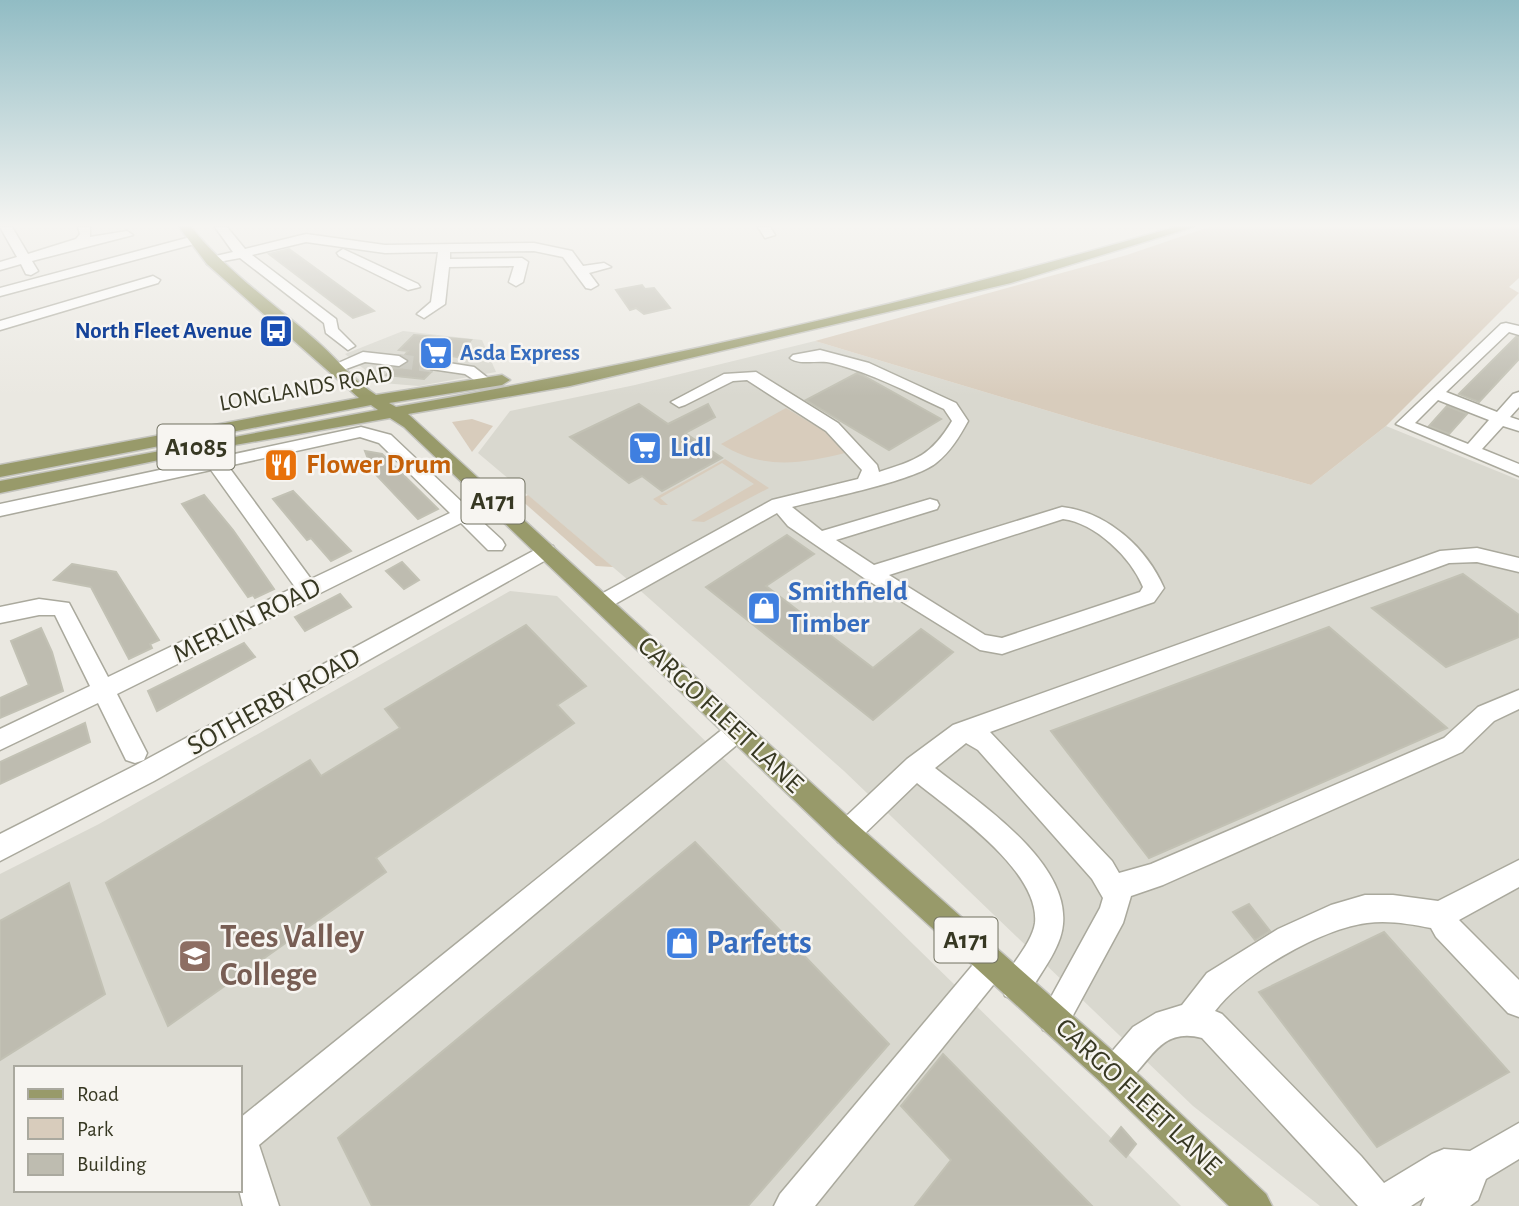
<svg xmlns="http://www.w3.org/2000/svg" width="1519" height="1206" font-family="'Alegreya Sans',sans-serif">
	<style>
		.built { fill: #d9d8cf; fill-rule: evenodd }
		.green { fill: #d8ccbc }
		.building { fill: #bebcb0; stroke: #c2c1b4; stroke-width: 2 }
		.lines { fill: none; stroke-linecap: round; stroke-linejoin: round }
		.minor-tunnel { stroke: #c6c5bb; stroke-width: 14; stroke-dasharray: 14 7; stroke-linecap: butt }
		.minor-casing { stroke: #aaa99d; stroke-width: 3 }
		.major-casing { stroke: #c3c3bd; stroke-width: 3 }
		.minor { fill: #fff; fill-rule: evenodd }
		.major { fill: #989a6a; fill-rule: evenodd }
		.labels { text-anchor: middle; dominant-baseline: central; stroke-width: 5; stroke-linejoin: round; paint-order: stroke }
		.far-transit-label { font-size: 23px; font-weight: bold; fill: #164399; stroke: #f7f5f1; text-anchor: end }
		.far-shop-label { font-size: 23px; font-weight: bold; fill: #366cbe; stroke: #f7f5f1; text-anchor: start }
		.far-street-label { font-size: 23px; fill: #373823; stroke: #f7f5f1 }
		.shield { fill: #f7f5f1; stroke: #717161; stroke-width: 2 }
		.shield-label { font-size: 26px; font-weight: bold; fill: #373823 }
		.shop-label { font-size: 28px; font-weight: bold; fill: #366cbe; stroke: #f7f5f1; text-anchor: start }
		.food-label { font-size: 28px; font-weight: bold; fill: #c56008; stroke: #f7f5f1; text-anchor: start }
		.street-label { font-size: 28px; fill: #373823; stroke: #f7f5f1 }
		.near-education-label { font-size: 33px; font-weight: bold; fill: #785e54; stroke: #f7f5f1; text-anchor: start }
		.near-shop-label { font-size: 33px; font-weight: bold; fill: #366cbe; stroke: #f7f5f1; text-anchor: start }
	</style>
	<rect width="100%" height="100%" fill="#eae8e1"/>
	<g class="built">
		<polygon points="403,331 482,340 496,372 419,386 382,383 345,354"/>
		<polygon points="815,341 1095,425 1311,485 1386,426 1519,480 1519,1206 1320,1206 1193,1106 844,771 634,585 478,453 510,411 635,385"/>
		<path d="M 510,591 L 557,596 L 1181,1206 L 0,1206 L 0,874 L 99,824 ZM 16,1068 L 240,1068 L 240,1190 L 16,1190 Z"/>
	</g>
	<g class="green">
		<polygon points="1209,227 1519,227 1519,278 1509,287 1519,293 1386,426 1311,485 1095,425 815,341 1127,255"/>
		<path d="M 786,408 L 824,431 L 845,453 C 800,464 762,470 721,444 Z"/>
		<polygon points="472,419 493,426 472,452 452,422"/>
		<polygon points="725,459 769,488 704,522 691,521 754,484 722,463 660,498 668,505 661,505 653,499"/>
		<polygon points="528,495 613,567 596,566 520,499"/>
	</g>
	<g class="building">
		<polygon points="289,249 374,311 353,318 269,254"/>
		<polygon points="642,285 645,289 654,288 670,308 644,314 636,308 630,310 616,290"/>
		<polygon points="414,335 471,340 457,357 445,355 427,364 431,372 424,379 386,375 393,368 400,368 409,362 404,356 408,351 399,350"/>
		<polygon points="1516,337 1519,337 1519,359 1479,402 1459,394"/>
		<polygon points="857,373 862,375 941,419 889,450 806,400"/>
		<polygon points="639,404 668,424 708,404 715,417 685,433 722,458 662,491 642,476 629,483 570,437"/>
		<polygon points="1447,406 1467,414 1449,434 1429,426"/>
		<polygon points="365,451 382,454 438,509 418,519 363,461 368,459"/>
		<polygon points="293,491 321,520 351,551 331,561 311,538 307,540 273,499"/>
		<polygon points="204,495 233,530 274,589 255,598 253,595 248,597 182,504"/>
		<polygon points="787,535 814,554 766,586 873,668 921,629 953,652 873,720 706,587"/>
		<polygon points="402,562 419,580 404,589 386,571"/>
		<polygon points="72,564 116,572 159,640 150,644 152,648 129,659 91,587 54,580"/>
		<polygon points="1463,574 1519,615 1519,637 1446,667 1372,608"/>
		<polygon points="340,594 351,607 305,631 295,617"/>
		<polygon points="526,625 586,686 557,705 574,723 376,858 386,872 168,1026 106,883 310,760 321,776 400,728 385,709"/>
		<polygon points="1329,627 1447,728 1149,858 1051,731"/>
		<polygon points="41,628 52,652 63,691 0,718 0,698 29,685 11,641"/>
		<polygon points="244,643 255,657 157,711 148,691"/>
		<polygon points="85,723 90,742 0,784 0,762"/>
		<polygon points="695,842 889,1044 748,1206 372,1206 338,1138"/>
		<polygon points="69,883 105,994 0,1060 0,921"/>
		<polygon points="1249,904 1270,931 1255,940 1233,912"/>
		<polygon points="1384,932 1509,1072 1377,1147 1259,992"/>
		<polygon points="943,1054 1092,1206 915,1206 951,1160 901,1106"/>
		<polygon points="1121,1127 1136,1144 1126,1157 1110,1141"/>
	</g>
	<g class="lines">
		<polyline class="minor-tunnel" points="399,361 436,366"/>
		<g class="minor-casing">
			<g id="minor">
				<polygon points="0,227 12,227 28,254 76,239 80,234 78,227 90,227 90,237 127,231 133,235 32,261 38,271 31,275 26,274 21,264 0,270 0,262 17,257"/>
				<polygon points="215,227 227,227 245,249 306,234 385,245 534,243 572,251 583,266 604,263 611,267 589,273 598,285 591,289 586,288 563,257 534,251 450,252 450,259 522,258 528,262 523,282 516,286 509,282 514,266 449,267 445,304 424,318 417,314 431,302 438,252 385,253 306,242 252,255 336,319 338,329 355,346 348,350 326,333 324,323 240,258 207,264 207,258 233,252"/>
				<polygon points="758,227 770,227 775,235 765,238"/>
				<polygon points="194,236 198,237 198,243 0,296 0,288"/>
				<polygon points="343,249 418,284 420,287 408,290 339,256 337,253"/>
				<polygon points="153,276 160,280 158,283 0,330 0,321"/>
				<path d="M 1506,323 L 1519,326 L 1519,335 L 1509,332 L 1446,392 L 1497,412 L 1513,394 L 1519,392 L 1519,407 L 1510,417 L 1519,420 L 1519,431 L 1503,426 L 1482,449 L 1519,464 L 1519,476 L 1396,424 L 1501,324 ZM 1438,400 L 1489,420 L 1468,444 L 1415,423 Z"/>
				<path d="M 820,350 L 869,363 L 956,403 L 968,421 C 959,437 951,451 936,463 C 914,481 823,499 792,507 L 822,531 L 930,499 L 937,501 L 939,505 L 937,509 L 836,540 L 874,565 L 1062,507 C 1107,512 1146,547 1164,588 L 1154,602 L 1002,654 L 980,650 L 864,578 L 788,526 L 777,513 L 608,608 L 594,608 L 590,603 L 594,598 L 772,500 L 858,479 L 862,470 L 826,431 L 747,380 L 733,381 L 685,405 L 679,407 L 671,402 L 724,374 L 756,372 L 838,423 L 877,465 L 879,472 C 916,460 931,456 952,421 L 944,409 C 907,392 872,373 832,363 C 820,359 799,366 790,358 L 793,355 ZM 1063,519 C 1095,523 1131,557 1143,587 L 1140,592 L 1002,638 L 985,635 L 889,575 Z"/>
				<polygon points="363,352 399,356 407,361 399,366 365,362 335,373 327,368"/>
				<polygon points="436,361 474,367 493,382 485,387 465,374 431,369 428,366"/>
				<path d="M 361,427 L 391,435 L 465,505 L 485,496 L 499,496 L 501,500 L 476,516 L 502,540 L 505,545 L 502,550 L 488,550 L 461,523 L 117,694 L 147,753 L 144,760 L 135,763 L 126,760 L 98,703 L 0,750 L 0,729 L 90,686 L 55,615 L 39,615 L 0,623 L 0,607 L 39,599 L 69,603 L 108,677 L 295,587 L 211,470 L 0,516 L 0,504 ZM 360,437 L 379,443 L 450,513 L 311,579 L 228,466 Z"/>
				<polygon points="546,544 553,546 556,551 553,556 154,781 0,861 0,834 136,765"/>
				<path d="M 1477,548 L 1519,558 L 1519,572 L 1477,562 L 1449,563 L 990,732 L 1112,861 L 1119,873 L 1151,864 L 1444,738 L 1478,707 L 1519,690 L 1519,709 L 1494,721 L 1462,752 L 1163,885 L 1131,896 L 1123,923 L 1065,1030 L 1054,1034 L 1043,1030 L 1039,1019 L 1100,908 L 1103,898 L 1092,879 L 978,750 L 966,743 L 935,768 C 978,802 1069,861 1063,924 C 1061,949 1039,975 1027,996 L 1016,1000 L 1005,996 L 1001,985 C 1009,966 1032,944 1035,923 C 1040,871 953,812 917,783 L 856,842 L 847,845 L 838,842 L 834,833 L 838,824 L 907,759 L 953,725 L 1440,551 Z"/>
				<polygon points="737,721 745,724 749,731 745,738 259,1145 279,1206 243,1206 239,1190 240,1118 729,724"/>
				<path d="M 1519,860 L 1519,887 L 1459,920 L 1519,980 L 1519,1017 L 1508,1013 L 1436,937 L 1431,928 C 1410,924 1388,920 1367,923 C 1320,929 1243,974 1215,1011 L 1222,1014 L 1361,1156 L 1384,1183 L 1432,1154 L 1444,1149 L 1470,1151 L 1519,1123 L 1519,1159 L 1486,1179 L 1478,1200 L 1470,1206 L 1421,1206 L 1425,1197 L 1411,1206 L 1358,1206 L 1202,1038 C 1153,1025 1149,1075 1114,1089 L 1103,1084 L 1098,1073 L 1103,1062 L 1133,1027 L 1156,1013 L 1182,1005 L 1207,973 L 1278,929 L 1331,905 L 1365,895 L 1393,895 L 1438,901 Z"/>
				<polygon points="992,949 1002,954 1007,964 1002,974 815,1206 774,1206 780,1194 982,954"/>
			</g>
		</g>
		<g class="major-casing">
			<path id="major" d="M 179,227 L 191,227 C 228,273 276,305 320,344 C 339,361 354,381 376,395 L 502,375 L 510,380 L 502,385 L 389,403 L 396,407 C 658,361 919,302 1175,227 L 1193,227 L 1011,283 L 570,386 L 408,414 L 856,824 L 1125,1062 L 1266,1194 L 1272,1206 L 1229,1206 L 1103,1084 L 838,842 L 404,427 L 390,418 L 212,449 L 0,493 L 0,481 L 378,410 L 371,405 L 0,477 L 0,465 L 359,398 L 207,264 Z"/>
		</g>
		<use href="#minor" class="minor"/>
		<use href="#major" class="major"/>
	</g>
	<linearGradient id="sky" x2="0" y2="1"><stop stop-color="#91bcc4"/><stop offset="0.57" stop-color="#f6f5f2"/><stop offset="1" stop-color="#f6f5f2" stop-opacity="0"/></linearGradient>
	<rect width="1519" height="396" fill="url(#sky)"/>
	<defs>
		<g id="bus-square" transform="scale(1.75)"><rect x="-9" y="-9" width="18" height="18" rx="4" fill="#1a4fb4" stroke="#f7f5f1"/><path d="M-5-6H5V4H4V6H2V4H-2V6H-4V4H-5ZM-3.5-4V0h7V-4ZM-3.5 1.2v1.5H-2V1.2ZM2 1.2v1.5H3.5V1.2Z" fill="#fff"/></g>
		<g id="supermarket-square" transform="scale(1.75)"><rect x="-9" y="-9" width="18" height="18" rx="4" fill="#3f7fe0" stroke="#f7f5f1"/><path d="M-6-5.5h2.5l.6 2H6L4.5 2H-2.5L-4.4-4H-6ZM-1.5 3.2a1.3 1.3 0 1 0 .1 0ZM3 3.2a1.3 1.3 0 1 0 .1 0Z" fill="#fff"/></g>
		<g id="restaurant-square" transform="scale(1.75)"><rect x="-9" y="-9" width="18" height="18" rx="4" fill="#e8710a" stroke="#f7f5f1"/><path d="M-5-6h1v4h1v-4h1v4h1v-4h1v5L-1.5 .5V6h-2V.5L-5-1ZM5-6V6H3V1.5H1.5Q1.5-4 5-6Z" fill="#fff"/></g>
		<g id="shop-square" transform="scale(1.75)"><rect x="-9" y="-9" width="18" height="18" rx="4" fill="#3f7fe0" stroke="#f7f5f1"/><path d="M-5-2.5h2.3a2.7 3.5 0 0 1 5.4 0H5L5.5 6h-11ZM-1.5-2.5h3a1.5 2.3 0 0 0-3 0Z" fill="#fff"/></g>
		<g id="school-square" transform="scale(1.75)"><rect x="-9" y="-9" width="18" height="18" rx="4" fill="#8d6e63" stroke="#f7f5f1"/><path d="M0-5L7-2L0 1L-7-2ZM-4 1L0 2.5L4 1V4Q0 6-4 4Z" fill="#fff"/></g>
	</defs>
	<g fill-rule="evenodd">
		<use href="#bus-square" x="276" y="331"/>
		<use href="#supermarket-square" x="436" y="353"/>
		<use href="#supermarket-square" x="645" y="448"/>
		<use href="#restaurant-square" x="281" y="465"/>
		<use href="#shop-square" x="764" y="608"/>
		<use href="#shop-square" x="682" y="943"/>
		<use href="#school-square" x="195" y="956"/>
	</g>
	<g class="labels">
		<g class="far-transit-label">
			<text x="252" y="331">North Fleet Avenue</text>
		</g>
		<g class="far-shop-label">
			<text x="460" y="353">Asda Express</text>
		</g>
		<g class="far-street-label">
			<text transform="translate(306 389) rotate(-10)">LONGLANDS ROAD</text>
		</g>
		<g class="shield">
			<rect x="157.5" y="424.5" width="77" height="45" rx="5"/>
			<rect x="461.5" y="478.5" width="63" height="45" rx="5"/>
			<rect x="934.5" y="917.5" width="63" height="45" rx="5"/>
		</g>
		<g class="shield-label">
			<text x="196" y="447">A1085</text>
			<text x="493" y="501">A171</text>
			<text x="966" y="940">A171</text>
		</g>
		<g class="shop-label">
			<text x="670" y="448">Lidl</text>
			<text x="788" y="592">Smithfield<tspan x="788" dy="32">Timber</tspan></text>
		</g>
		<g class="food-label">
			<text x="306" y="465">Flower Drum</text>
		</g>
		<g class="street-label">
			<text transform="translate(247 621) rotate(-26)">MERLIN ROAD</text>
			<text transform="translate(274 702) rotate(-29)">SOTHERBY ROAD</text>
			<text transform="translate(720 715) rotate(43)">CARGO FLEET LANE</text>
			<text transform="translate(1138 1097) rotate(43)">CARGO FLEET LANE</text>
		</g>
		<g class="near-education-label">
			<text x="220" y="937">Tees Valley<tspan x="220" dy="38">College</tspan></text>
		</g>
		<g class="near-shop-label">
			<text x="706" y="943">Parfetts</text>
		</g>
	</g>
	<rect x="14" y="1066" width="228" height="126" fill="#f7f5f1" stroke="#aaa99f" stroke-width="2"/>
	<rect x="28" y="1089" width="35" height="10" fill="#989a6a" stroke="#aaa99f" stroke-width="2"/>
	<text x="77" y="1101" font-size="21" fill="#373823">Road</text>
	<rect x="28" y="1118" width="35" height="21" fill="#d8ccbc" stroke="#aaa99f" stroke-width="2"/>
	<text x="77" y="1136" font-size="21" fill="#373823">Park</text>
	<rect x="28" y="1154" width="35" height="21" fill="#bebcb0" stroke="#aaa99f" stroke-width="2"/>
	<text x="77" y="1171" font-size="21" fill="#373823">Building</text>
</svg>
